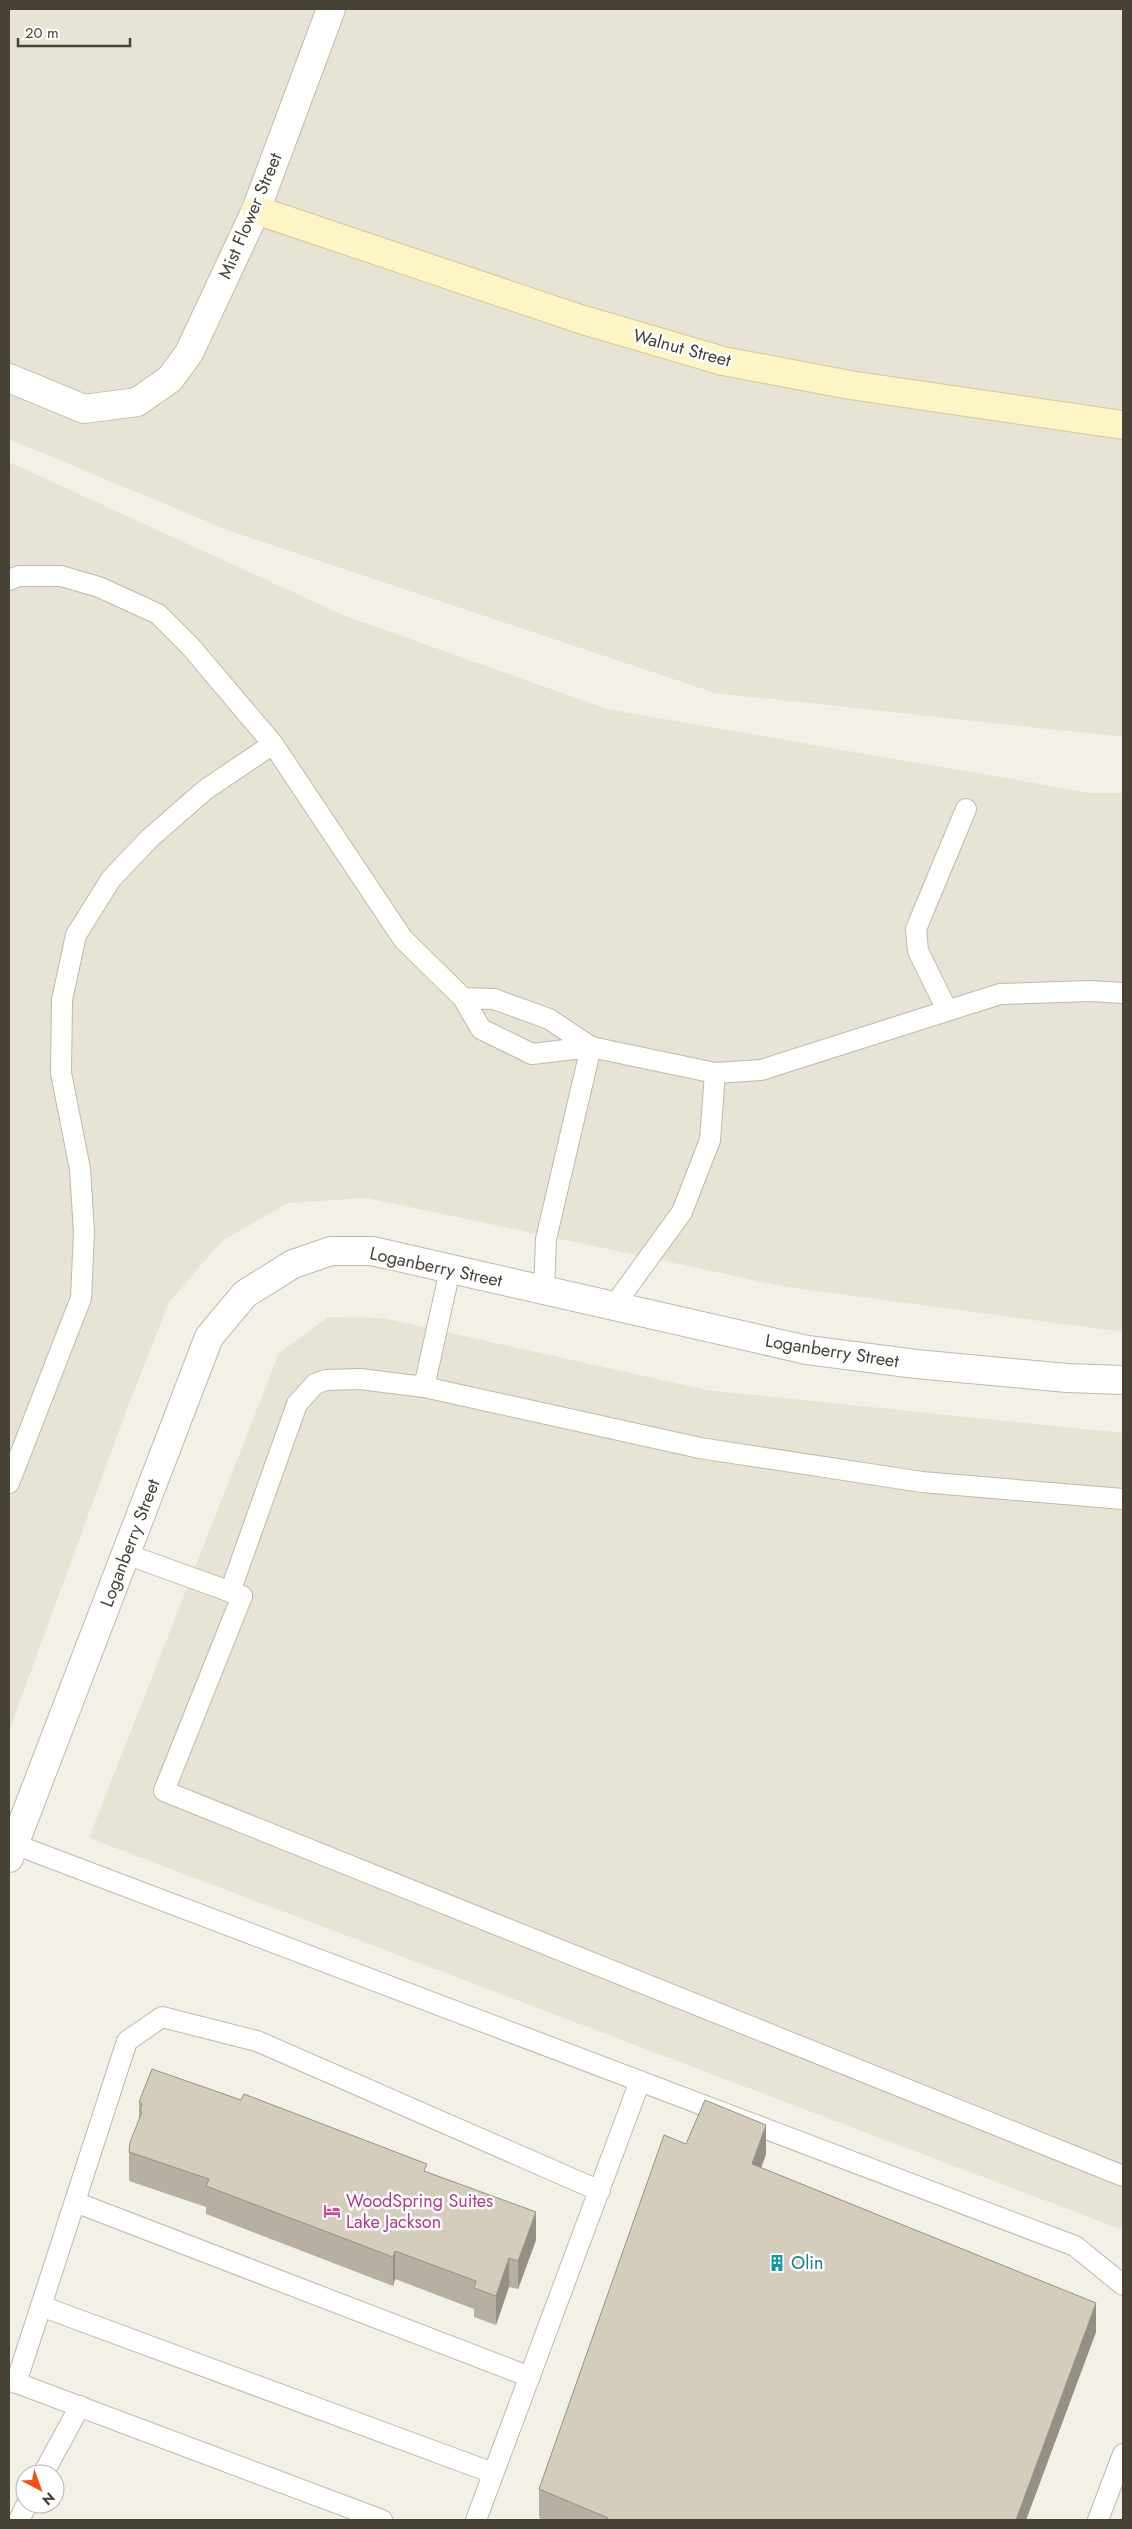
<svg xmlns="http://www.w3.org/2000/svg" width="1132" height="2529" font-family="Jost,sans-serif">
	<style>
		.residential { fill: #e7e3d5 }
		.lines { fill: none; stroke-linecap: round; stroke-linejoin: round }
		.lane-casing { stroke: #bfb9aa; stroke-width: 22 }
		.street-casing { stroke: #bfb9aa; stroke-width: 30 }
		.secondary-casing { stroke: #d3c897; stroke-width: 30 }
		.lane { stroke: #fff; stroke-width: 20 }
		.street { stroke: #fff; stroke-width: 28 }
		.secondary { stroke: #fef5c6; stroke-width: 28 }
		.wall { fill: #b7b0a2 }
		.shaded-wall { fill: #959084 }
		.building { fill: #d5cdbc; stroke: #959084 }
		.labels { text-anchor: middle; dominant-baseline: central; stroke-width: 5; stroke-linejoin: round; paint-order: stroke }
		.street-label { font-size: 18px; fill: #474136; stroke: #fff }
		.hotel-label { font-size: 18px; fill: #b23c85; stroke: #fff; text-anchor: start }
		.culture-label { font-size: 18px; fill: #0d838f; stroke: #fff; text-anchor: start }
	</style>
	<rect width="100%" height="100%" fill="#f3f1e7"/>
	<g class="residential">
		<polygon points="9,9 1123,9 1123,737 715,693 230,531 9,439"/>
		<polygon points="9,462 343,615 607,709 1091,793 1123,793 1123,1332 787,1287 367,1198 288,1203 222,1241 169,1302 127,1409 9,1731"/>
		<polygon points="328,1317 383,1318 707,1390 1123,1433 1123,2230 89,1838 279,1353"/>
	</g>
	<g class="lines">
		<g class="lane-casing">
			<g id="lane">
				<polyline points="9,580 19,576 61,576 99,587 158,614 191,647 273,744 403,939 463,998 481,1029 532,1054 591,1047 549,1019 494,999 463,998"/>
				<polyline points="947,1010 918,951 916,929 966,809"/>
				<polyline points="544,1291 546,1239 591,1047 715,1073 761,1070 1000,994 1090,991 1123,993"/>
				<polyline points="613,1307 682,1212 710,1140 715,1073"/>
				<polyline points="424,1387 450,1270"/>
				<polyline points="9,1483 81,1298 84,1232 80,1169 61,1073 62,1000 76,935 111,879 150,838 205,790 273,744"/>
				<polyline points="126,1554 242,1596 164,1791 1123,2176"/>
				<polyline points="230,1592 297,1404 315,1384 326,1380 360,1379 424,1387 700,1448 922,1482 1123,1499"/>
				<polyline points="14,1844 1075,2246 1123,2285"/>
				<polyline points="75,2202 530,2377"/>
				<polyline points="41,2306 493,2473"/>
				<polyline points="9,2380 382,2520"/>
				<polyline points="16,2383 127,2041 162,2017 257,2041 600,2191"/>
				<polyline points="43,2474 80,2406"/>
				<polyline points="19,2520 27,2504"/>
				<polyline points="476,2520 640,2081"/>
				<polyline points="1098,2520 1123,2454"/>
			</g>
		</g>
		<g class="street-casing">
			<g id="street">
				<polyline points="9,378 84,409 137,402 170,379 189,353 256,210 331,9"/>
				<polyline points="9,1858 209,1337 245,1294 293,1264 331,1251 372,1251 807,1350 916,1364 1067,1378 1123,1380"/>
			</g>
		</g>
		<g class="secondary-casing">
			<polyline id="secondary" points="256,210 580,319 723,361 850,385 1123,425"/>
		</g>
		<use href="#lane" class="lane"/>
		<use href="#street" class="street"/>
		<use href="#secondary" class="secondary"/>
	</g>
	<g class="wall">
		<polygon points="139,2102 427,2172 536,2240 518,2289 509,2287 496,2325 474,2317 474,2309 395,2279 393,2286 206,2214 206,2207 129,2181 129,2152 139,2120"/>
		<polygon points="686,2144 766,2154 761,2168 1096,2332 1026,2520 544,2520 539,2518 539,2489"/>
	</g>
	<g class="shaded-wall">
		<polygon points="766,2125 766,2154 752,2193 752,2164"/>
		<polygon points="536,2212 536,2240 518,2289 518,2261"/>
		<polygon points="395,2251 395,2279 393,2286 393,2257"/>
		<polygon points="509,2258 509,2287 496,2325 496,2296"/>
		<polygon points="1096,2303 1096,2332 1026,2520 1016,2520"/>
	</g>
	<g class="building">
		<polygon points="152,2069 241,2100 244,2094 427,2164 424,2171 536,2212 518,2261 509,2258 496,2296 474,2288 476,2281 395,2251 393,2257 206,2186 209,2179 129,2152 130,2142 142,2112 140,2111 142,2104 139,2102"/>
		<polygon points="705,2100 766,2125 752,2164 1096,2303 1016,2520 606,2520 608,2518 539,2489 664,2135 686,2144"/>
	</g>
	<defs>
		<g id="hotel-bare" transform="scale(1.35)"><path d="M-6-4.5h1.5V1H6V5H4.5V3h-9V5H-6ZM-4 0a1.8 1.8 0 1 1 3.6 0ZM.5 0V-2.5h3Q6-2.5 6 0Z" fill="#d1479c" stroke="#fff" stroke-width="2.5" paint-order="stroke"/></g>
		<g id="building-bare" transform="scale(1.35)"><path d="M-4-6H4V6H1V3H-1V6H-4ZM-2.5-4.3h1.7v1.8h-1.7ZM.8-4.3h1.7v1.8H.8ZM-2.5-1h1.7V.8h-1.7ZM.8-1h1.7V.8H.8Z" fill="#0f9aa8" stroke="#fff" stroke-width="2.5" paint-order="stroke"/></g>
	</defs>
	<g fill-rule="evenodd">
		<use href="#hotel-bare" x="332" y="2211"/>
		<use href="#building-bare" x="777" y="2263"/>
	</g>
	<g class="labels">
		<g class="street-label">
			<text transform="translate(250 216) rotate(-67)">Mist Flower Street</text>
			<text transform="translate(682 348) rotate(15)">Walnut Street</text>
			<text transform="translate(436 1267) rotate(12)">Loganberry Street</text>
			<text transform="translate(832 1351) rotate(9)">Loganberry Street</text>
			<text transform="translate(130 1543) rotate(-69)">Loganberry Street</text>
		</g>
		<g class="hotel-label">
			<text x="346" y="2201">WoodSpring Suites<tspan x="346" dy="21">Lake Jackson</tspan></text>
		</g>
		<g class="culture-label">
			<text x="791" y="2263">Olin</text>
		</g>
	</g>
	<rect width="1132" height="2529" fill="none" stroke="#474136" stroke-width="20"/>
	<g transform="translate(40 2489) rotate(139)"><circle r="24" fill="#ffffff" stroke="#b5b3af"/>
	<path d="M0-4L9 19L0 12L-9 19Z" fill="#f94c19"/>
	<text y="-8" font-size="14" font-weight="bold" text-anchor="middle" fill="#474136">N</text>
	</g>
	<path d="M18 38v8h112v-8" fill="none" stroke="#474136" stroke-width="2.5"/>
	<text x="25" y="38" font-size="15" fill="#474136" stroke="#ffffff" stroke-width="4" paint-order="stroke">20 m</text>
</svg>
